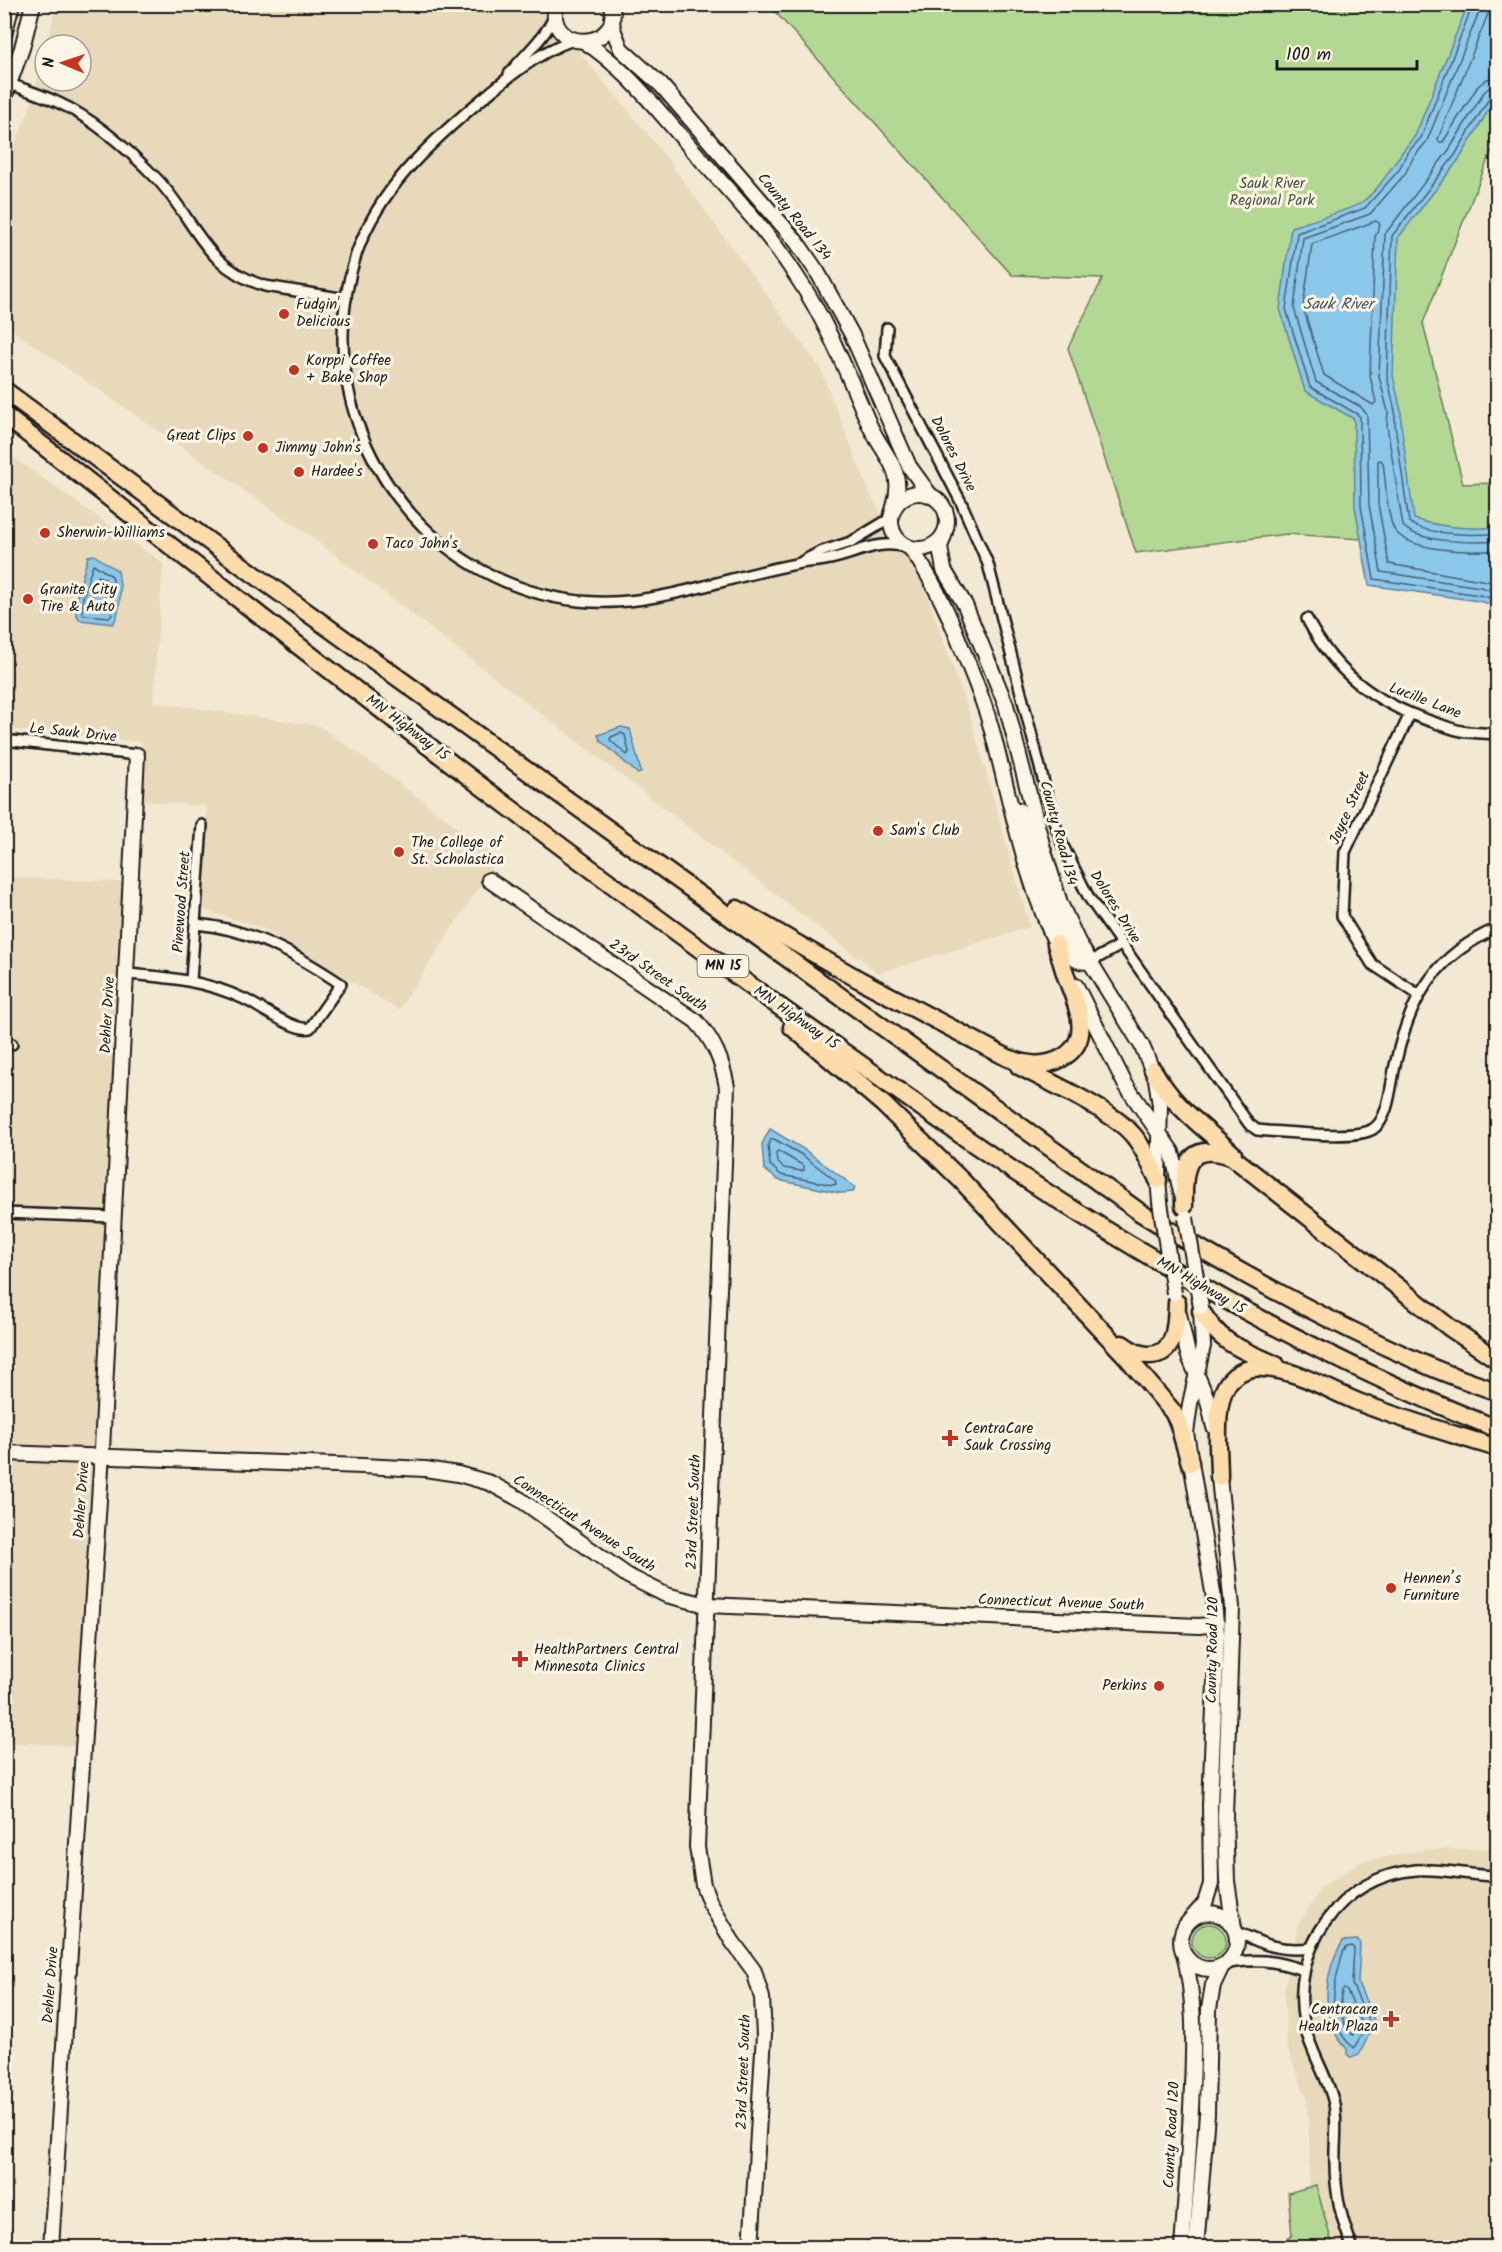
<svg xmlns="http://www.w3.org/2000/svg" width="1502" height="2252" font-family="Kalam,sans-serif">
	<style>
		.built { fill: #e8d9bb }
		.green { fill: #b3d894; stroke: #687a58; stroke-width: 1.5 }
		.water { fill: #8bc7eb; stroke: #5f8398; stroke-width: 1.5 }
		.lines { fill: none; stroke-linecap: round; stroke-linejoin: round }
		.shore { stroke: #48606f; stroke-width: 1.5 }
		.street-casing { stroke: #1c1c1c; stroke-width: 14 }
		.secondary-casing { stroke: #1c1c1c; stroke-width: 18 }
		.highway-casing { stroke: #1c1c1c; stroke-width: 21 }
		.street { stroke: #fcf5e5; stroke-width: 9 }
		.secondary { stroke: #fcf5e5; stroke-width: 14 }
		.highway { stroke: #fddcac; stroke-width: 16 }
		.secondary-bridge-casing { stroke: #1c1c1c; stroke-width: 18; stroke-linecap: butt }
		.secondary-bridge { stroke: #fcf5e5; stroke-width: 14 }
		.poi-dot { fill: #c8321e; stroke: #fcf5e5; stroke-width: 2 }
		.labels { text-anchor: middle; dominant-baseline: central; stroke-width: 6; stroke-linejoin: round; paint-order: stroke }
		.shield { fill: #fcf5e5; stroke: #5f5d58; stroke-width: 1.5 }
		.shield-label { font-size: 14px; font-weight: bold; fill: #1c1c1c }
		.park-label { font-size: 15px; fill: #495440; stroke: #fcf5e5 }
		.street-label { font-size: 15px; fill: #1c1c1c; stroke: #fcf5e5 }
		.poi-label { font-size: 15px; fill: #1c1c1c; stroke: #fcf5e5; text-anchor: start }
		.water-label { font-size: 16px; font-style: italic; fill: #435864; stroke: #fcf5e5 }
	</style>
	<rect width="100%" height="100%" fill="#f3e8d2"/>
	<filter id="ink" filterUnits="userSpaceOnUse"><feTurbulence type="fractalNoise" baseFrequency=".0167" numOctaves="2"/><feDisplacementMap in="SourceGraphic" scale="12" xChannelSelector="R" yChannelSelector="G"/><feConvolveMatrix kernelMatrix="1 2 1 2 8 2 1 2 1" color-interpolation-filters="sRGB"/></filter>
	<g filter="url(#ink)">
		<g class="built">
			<polygon points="56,5 540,5 656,144 820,368 870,494 924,587 968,709 1030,927 878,973 309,535 5,325 5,167 29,110 45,52 45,81 81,81 81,45 47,45"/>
			<polygon points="4,451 163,563 153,702 319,726 376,766 498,858 399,1010 264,929 201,909 207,806 140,801 142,742 5,729"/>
			<polygon points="5,877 123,882 101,1449 5,1445"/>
			<polygon points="4,1457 97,1460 81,1746 5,1742"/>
			<polygon points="1497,1848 1497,2247 1320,2247 1308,2195 1310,2154 1307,2099 1287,2048 1284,1990 1298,1925 1322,1887 1360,1862 1423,1850"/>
		</g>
		<g class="green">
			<polygon points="769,5 1497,5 1497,143 1490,154 1423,323 1463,484 1497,483 1497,548 1287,534 1136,553 1068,348 1103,278 1012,275"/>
			<circle cx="1209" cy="1941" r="17"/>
			<polygon points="1316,2185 1333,2247 1278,2247 1292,2235 1288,2193"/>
		</g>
		<g class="water">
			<path d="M 1468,4 L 1497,5 L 1497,96 L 1460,158 L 1398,238 L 1393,376 L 1401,411 L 1401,424 L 1414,519 C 1441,527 1469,530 1497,527 L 1497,606 L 1478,601 L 1369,585 L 1355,506 L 1354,419 L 1305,391 L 1280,309 L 1291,227 C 1306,222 1352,210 1362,202 C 1385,185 1396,156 1415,136 Z"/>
			<path d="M 94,555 L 118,571 C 121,587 122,610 113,624 L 80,620 L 76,614 L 77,596 L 88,556 Z"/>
			<polygon points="621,727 630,729 641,772 638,774 601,741 598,735"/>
			<polygon points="770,1129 805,1150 855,1187 853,1192 840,1193 778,1180 764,1169 762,1144"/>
			<path d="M 1358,1940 L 1360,1944 L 1358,1983 L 1375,2022 L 1359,2055 L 1351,2058 L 1347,2054 L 1347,2049 C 1319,2021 1323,1973 1343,1941 Z"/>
		</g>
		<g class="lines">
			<g class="shore">
				<polyline points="1473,4 1421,138 1407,153 1399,170 1365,208 1297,233 1286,309 1310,387 1357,414 1360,417 1361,506 1374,579 1479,595 1498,600"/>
				<polyline points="1480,4 1479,12 1427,141 1413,158 1405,174 1370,214 1303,238 1294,308 1316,382 1361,407 1367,415 1369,505 1381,572 1480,587 1498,592"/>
				<polyline points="1489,4 1488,14 1438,139 1439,142 1443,142 1478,86 1487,79 1498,77"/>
				<path d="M 1498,86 L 1490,87 L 1484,92 L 1449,150 L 1385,234 L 1379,376 L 1388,412 L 1387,426 L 1403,526 C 1419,543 1475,543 1498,541"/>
				<path d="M 1498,94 L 1490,97 L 1455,155 L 1392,236 L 1387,376 L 1395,411 L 1395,425 L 1409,522 C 1426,535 1477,536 1498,533"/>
				<polygon points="1376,221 1380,224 1375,237 1370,376 1376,402 1373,405 1324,375 1303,307 1312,244"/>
				<path d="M 1498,550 C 1474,553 1403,552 1393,527 C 1386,510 1386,481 1383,463 L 1381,460 L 1378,461 L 1378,504 L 1389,564 L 1498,583"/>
				<polygon points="93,564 112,576 114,584 112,614 110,617 84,615 82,612 83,597"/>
				<polygon points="98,576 105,579 107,585 105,607 103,609 92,608 90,605"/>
				<polygon points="621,733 625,735 629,752 627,755 610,740 611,737"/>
				<polygon points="771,1139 774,1139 802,1155 835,1180 836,1184 833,1185 781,1175 770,1165 768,1146"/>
				<polygon points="778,1151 804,1166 804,1170 801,1171 784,1168 777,1162 776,1154"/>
				<path d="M 1352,1946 L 1354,1949 L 1352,1984 L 1369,2022 L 1354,2048 C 1323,2023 1334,1985 1343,1952 L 1347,1947 Z"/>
				<path d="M 1344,1989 L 1347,1991 L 1361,2021 L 1353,2035 C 1341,2026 1339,2005 1342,1991 Z"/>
			</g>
			<g class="street-casing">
				<g id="street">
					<path d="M 573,40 C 536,53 505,80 475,105 C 427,146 379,190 357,252 C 312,384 379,528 506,582 C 614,628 691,584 796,564 C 807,561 819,562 830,559 C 857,554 877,539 905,547"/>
					<path d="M 509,74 C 524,55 544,39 554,17"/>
					<path d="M 10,84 C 26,90 42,95 57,102 C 95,119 129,150 158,180 C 196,221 203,267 265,286 L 346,299"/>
					<path d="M 887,328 L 885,356 L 961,502 L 988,564 L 1053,818 L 1063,846 L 1089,898 L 1249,1124 L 1257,1130 L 1268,1131 C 1291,1132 1356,1140 1373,1129 C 1390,1119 1391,1079 1396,1061 C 1410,998 1436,954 1498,928"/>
					<polyline points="803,561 820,552 851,542 891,518"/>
					<path d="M 1307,619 C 1334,672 1374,702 1430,721 C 1440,724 1451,729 1461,731 C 1473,733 1485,733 1498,734"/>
					<polyline points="1410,714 1345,852 1342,916 1372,964 1419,995"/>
					<polyline points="4,740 137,755"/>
					<polyline points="1090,962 1121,945"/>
					<path d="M 127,974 C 168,977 206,981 244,999 C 259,1006 295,1032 310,1028 L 341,984 C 296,954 251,929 196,924"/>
					<polyline points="191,980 202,825"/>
					<polyline points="4,1044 12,1044"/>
					<polyline points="4,1213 113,1217"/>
					<path d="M 1235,1931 C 1263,1944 1279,1952 1311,1948"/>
					<path d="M 1224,1964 C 1256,1958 1273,1960 1303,1970"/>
					<path d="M 1353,2248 C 1341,2220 1335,2193 1335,2163 C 1334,2144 1338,2124 1334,2104 C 1328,2076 1310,2052 1304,2023 C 1290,1950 1339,1876 1416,1870 C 1443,1868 1470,1876 1498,1876"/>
				</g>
			</g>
			<g class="secondary-casing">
				<g id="secondary">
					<path d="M 556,4 C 544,55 625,51 611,4"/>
					<polyline points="612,19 613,29 621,49 661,85 796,241 818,273 852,335 909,466 930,495"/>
					<polyline points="4,35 12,4"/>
					<path d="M 585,42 C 625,68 654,106 685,141 C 722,184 764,226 795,274 C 827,321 847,373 869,424 C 884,457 906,469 894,507"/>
					<polyline points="4,98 22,48 33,4"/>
					<circle cx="919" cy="521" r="28"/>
					<polyline points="945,533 940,547 944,570 965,605 1006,705 1043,848 1060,903 1078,942 1142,1046 1156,1079 1160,1105 1158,1179 1160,1202"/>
					<path d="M 911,549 C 932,578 946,607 959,641 C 971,671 984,700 992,731 C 1012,806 1025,882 1060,952"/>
					<path d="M 1019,810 C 1035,850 1042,893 1060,932 C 1064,940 1067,951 1073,957 C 1078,962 1084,962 1090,962"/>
					<path d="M 489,880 L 696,1021 C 714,1041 722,1060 727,1087 L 697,1847 L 703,1885 L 710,1903 L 732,1941 L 754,1971 L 762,1998 L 764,2035 L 751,2248"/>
					<polyline points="1076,986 1125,1084 1172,1152 1181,1192"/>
					<polyline points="1179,1314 1188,1354 1208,1401 1214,1427"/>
					<polyline points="4,1453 362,1466 425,1469 458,1474 490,1483 521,1500 628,1576 666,1595 707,1605 1199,1626 1217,1624"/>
					<polyline points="1218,1467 1232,1607 1225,1816 1227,1881 1234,1928"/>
					<circle cx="1209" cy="1941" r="28"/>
					<polyline points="1191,1919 1205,1903 1211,1884 1210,1805 1217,1634 1213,1592 1186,1433 1190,1404 1203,1346 1201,1311"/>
					<polyline points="51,2248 101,1469 137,755"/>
					<path d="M 1182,2248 C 1186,2194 1190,2140 1192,2086 C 1194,2039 1195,1999 1184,1953"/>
					<polyline points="1196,2248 1207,2114 1209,2009 1213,1985 1222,1966"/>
				</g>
			</g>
			<g class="highway-casing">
				<g id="highway">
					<path d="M 4,390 L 233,559 L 1141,1213 C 1232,1269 1326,1321 1424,1364 C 1448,1375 1473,1383 1498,1392"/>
					<path d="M 4,415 C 268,623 534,832 808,1027 C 882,1079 956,1133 1032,1183 C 1179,1279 1334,1365 1498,1429"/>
					<path d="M 737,909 L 858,979 L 1008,1058 C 1026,1065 1044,1068 1062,1058 C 1094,1040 1077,1005 1067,979 C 1063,968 1060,956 1056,944"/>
					<polyline points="792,1027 883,1104 962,1181 1126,1356 1173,1412 1178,1422 1190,1463"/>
					<path d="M 1019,1066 C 1050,1083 1112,1110 1133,1135 C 1144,1148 1151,1165 1158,1180"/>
					<path d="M 1153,1070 C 1177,1111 1201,1124 1233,1154"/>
					<path d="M 1184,1206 C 1183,1170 1185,1140 1231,1156 L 1449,1327 L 1498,1360"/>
					<path d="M 1201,1311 C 1222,1346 1242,1349 1276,1365"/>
					<path d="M 1122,1344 C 1130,1350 1138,1355 1148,1355 C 1177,1356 1176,1323 1177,1303"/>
					<path d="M 1219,1477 C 1219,1452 1213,1404 1228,1383 C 1236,1372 1251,1366 1264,1368 C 1298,1370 1328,1390 1358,1402 C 1404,1420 1451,1434 1498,1448"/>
				</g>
			</g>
			<use href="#street" class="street"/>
			<use href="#secondary" class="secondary"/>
			<use href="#highway" class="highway"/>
			<g class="secondary-bridge-casing">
				<g id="secondary-bridge">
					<polyline points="1160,1202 1174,1293"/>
					<polyline points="1186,1218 1201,1307"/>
				</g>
			</g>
			<use href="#secondary-bridge" class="secondary-bridge"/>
		</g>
	</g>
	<g class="poi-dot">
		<circle cx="284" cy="314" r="6"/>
		<circle cx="294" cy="370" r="6"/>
		<circle cx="248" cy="436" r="6"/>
		<circle cx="263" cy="448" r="6"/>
		<circle cx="299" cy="472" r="6"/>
		<circle cx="45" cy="533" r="6"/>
		<circle cx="373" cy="544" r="6"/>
		<circle cx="28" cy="599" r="6"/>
		<circle cx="878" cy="831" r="6"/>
		<circle cx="399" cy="852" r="6"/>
		<path d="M947 1429h6v6h6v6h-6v6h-6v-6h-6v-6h6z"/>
		<circle cx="1391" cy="1588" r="6"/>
		<path d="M517 1650h6v6h6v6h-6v6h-6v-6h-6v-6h6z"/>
		<circle cx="1159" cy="1686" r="6"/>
		<path d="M1388 2010h6v6h6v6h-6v6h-6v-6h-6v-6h6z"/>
	</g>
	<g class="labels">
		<rect class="shield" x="697.5" y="955" width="51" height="22" rx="4.5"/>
		<g class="shield-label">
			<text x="723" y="966">MN 15</text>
		</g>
		<g class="park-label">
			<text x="1272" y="184">Sauk River<tspan x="1272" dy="17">Regional Park</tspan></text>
		</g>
		<g class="street-label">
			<text transform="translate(794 217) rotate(51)">County Road 134</text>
			<text transform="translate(953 454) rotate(63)">Dolores Drive</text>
			<text transform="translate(1425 701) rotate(21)">Lucille Lane</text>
			<text transform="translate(407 728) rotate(37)">MN Highway 15</text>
			<text transform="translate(73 733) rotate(6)">Le Sauk Drive</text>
			<text transform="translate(1350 808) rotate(-66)">Joyce Street</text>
			<text transform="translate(1058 833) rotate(75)">County Road 134</text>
			<text transform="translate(182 902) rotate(-86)">Pinewood Street</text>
			<text transform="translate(1115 907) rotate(58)">Dolores Drive</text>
			<text transform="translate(658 976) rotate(35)">23rd Street South</text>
			<text transform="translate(108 1015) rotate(-87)">Dehler Drive</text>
			<text transform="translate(796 1018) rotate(35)">MN Highway 15</text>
			<text transform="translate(1201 1286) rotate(30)">MN Highway 15</text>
			<text transform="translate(82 1500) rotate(-86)">Dehler Drive</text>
			<text transform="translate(694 1512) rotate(-88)">23rd Street South</text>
			<text transform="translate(584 1524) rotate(33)">Connecticut Avenue South</text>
			<text transform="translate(1061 1603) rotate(2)">Connecticut Avenue South</text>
			<text transform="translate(1213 1650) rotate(-89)">County Road 120</text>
			<text transform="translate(51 1985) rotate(-86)">Dehler Drive</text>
			<text transform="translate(744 2072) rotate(-88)">23rd Street South</text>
			<text transform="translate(1172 2135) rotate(-87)">County Road 120</text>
		</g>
		<g class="poi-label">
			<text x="296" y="305">Fudgin'<tspan x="296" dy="17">Delicious</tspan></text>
			<text x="306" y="361">Korppi Coffee<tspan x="306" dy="17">+ Bake Shop</tspan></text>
			<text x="236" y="436" text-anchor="end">Great Clips</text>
			<text x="275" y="448">Jimmy John's</text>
			<text x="311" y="472">Hardee's</text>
			<text x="57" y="533">Sherwin-Williams</text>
			<text x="385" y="544">Taco John's</text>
			<text x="40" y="590">Granite City<tspan x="40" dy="17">Tire &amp; Auto</tspan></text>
			<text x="890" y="831">Sam's Club</text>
			<text x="411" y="843">The College of<tspan x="411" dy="17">St. Scholastica</tspan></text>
			<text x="964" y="1429">CentraCare<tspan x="964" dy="17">Sauk Crossing</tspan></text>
			<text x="1403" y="1579">Hennen’s<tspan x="1403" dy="17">Furniture</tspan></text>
			<text x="534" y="1650">HealthPartners Central<tspan x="534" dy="17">Minnesota Clinics</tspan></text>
			<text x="1147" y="1686" text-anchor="end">Perkins</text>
			<text x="1378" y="2010" text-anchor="end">Centracare<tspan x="1378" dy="17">Health Plaza</tspan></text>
		</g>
		<g class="water-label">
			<text x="1338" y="304">Sauk River</text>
		</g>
	</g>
	<rect width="1502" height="2252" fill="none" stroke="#fcf5e5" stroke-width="24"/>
	<rect x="12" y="12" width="1478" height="2228" fill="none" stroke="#1c1c1c" stroke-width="2" filter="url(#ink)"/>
	<g transform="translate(63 63) rotate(272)"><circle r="28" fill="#fcf5e5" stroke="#a29e95" stroke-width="1.5"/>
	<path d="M0-4.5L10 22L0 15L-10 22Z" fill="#c8321e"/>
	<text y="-9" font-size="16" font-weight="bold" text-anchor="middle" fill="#1c1c1c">N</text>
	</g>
	<path d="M1277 60v9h140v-9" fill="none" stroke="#1c1c1c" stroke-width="3"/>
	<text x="1286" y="60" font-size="18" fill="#1c1c1c" stroke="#fcf5e5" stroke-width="4.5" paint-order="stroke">100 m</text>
</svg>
